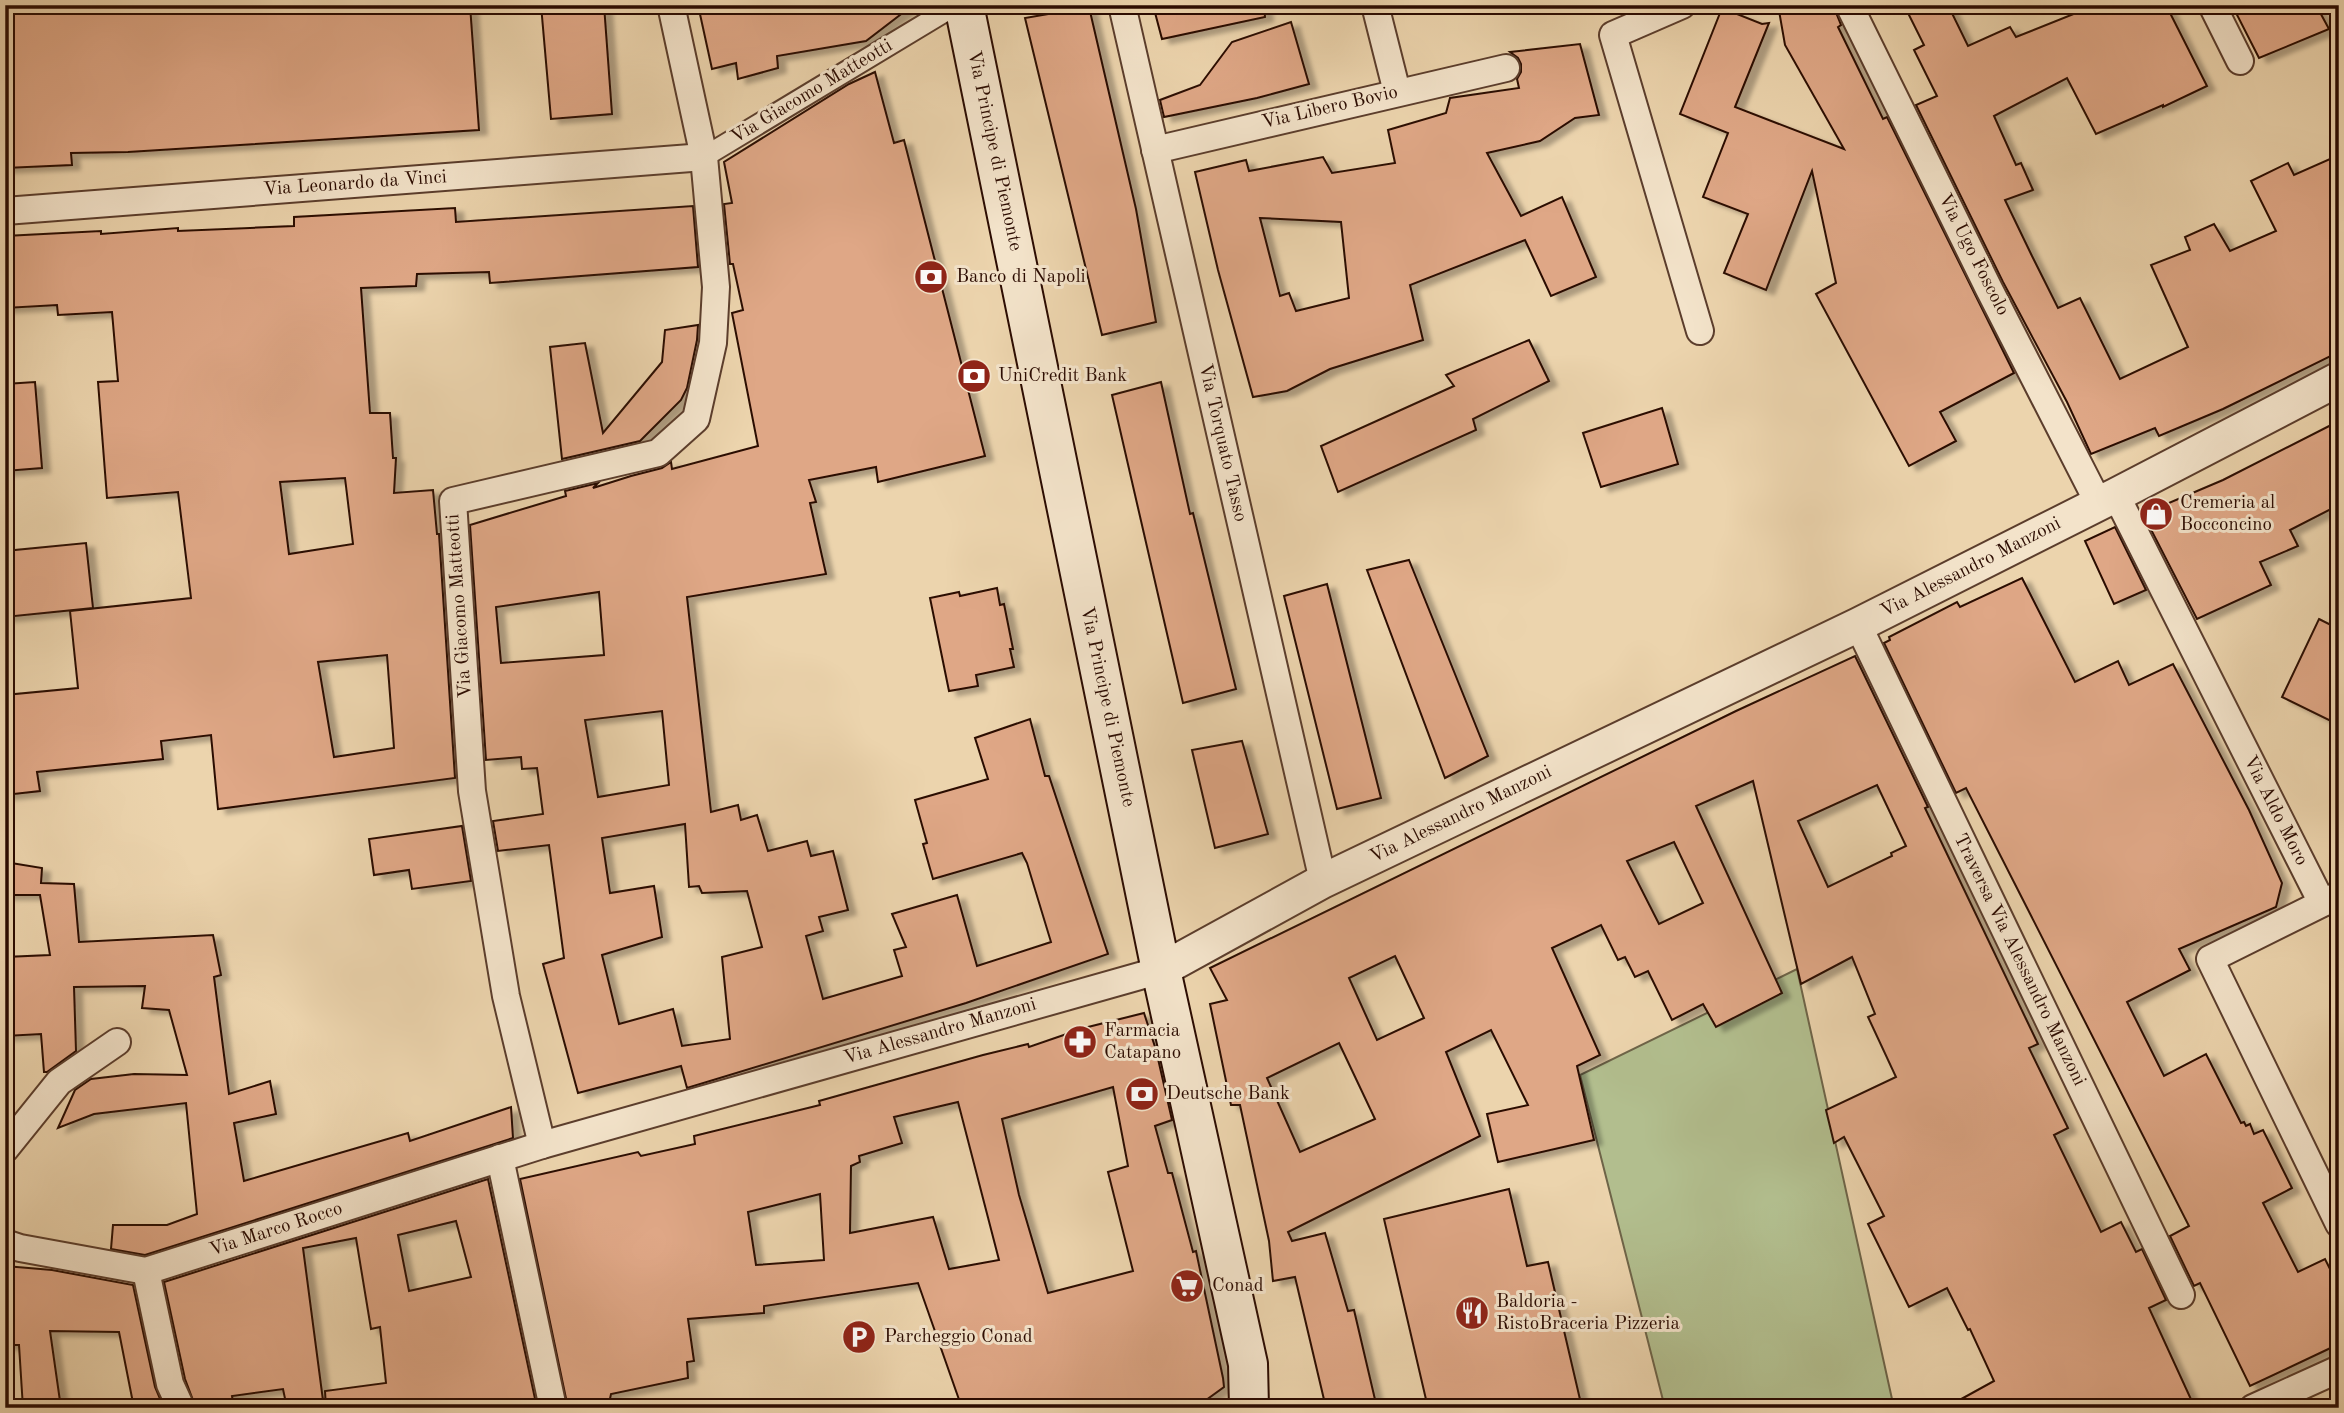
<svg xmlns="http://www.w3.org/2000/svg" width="2344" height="1413" font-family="'Old Standard TT',serif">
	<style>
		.green { fill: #b2be8e; stroke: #6e6448; stroke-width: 2 }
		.building { fill: #dfa786; stroke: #2b0b01; stroke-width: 2; fill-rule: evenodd; filter: url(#shadow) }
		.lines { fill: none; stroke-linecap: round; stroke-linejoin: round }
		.pedestrian-casing { stroke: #5b3d2c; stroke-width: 23 }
		.minor-casing { stroke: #5b3d2c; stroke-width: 30 }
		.tertiary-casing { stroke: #5b3d2c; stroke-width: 37 }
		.secondary-casing { stroke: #2b0b01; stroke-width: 42 }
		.pedestrian { stroke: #f3e3ca; stroke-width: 19 }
		.minor { stroke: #f3e3ca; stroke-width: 26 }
		.tertiary { stroke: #f3e3ca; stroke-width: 33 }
		.secondary { stroke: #f3e3ca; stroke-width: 38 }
		.labels { text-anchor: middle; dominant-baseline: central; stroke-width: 6; stroke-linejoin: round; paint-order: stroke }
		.street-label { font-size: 19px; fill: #2b0b01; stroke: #f3e3ca }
		.poi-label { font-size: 19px; fill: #2b0b01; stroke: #f3e3ca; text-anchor: start }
	</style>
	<defs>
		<filter id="shadow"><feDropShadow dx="8" dy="4.5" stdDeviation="2" flood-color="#0004"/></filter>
	</defs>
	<rect width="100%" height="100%" fill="#ecd4ad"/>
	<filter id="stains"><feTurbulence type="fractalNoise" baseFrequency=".00286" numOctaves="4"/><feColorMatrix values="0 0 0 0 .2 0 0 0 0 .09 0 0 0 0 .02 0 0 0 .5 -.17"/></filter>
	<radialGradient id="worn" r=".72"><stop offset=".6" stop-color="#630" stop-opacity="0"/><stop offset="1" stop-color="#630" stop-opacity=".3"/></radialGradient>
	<polygon class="green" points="1797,969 1894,1408 1665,1408 1580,1075"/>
	<g class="building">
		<polygon points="5,5 470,5 479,130 128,152 71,153 72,165 5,168"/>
		<polygon points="541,5 604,5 612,114 551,119"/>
		<polygon points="698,5 913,5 866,41 777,56 778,68 738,79 736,63 712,69"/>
		<polygon points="1153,5 1264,5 1265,17 1162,39"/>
		<polygon points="1778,5 1833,5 1841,25 1838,27 1883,119 1887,117 2014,373 1940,412 1956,441 1909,466 1816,294 1836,283 1812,171 1766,290 1724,273 1748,214 1703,197 1728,133 1680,114 1722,8 1762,24 1769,23 1735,107 1844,149 1785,45"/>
		<polygon points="1904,5 1948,5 1968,46 2010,27 2016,37 2096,5 2166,5 2207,86 2163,107 2163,105 2096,134 2067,78 1994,116 2016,165 2021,163 2033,190 2005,200 2032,256 2058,308 2080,298 2120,379 2188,347 2151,265 2190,250 2185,237 2214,224 2230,251 2276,231 2251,181 2288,163 2294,175 2339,155 2339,352 2223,409 2159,436 2155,428 2091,454 2067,402 2003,282 1916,105 1937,96 1914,50 1924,45"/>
		<polygon points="2232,5 2316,5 2329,29 2259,58"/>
		<polygon points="1089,7 1136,209 1156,322 1102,335 1025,18"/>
		<polygon points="1291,22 1309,84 1257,98 1164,117 1160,100 1200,85 1232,42"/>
		<path d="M 1580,44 L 1599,115 L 1575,118 L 1540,141 L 1487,153 L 1521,216 L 1562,197 L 1596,277 L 1551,296 L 1525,240 L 1410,285 L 1423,340 L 1330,369 L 1287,391 L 1253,397 L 1218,270 L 1195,172 L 1246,160 L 1249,171 L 1323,157 L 1332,173 L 1395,163 L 1388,130 L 1446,113 L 1450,98 L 1519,88 L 1517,79 L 1521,72 L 1521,64 L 1518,58 L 1510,52 ZM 1260,218 L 1341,222 L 1349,298 L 1296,311 L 1289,293 L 1280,296 Z"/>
		<path d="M 875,72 L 894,143 L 904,140 L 985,456 L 878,482 L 876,467 L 809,480 L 816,502 L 810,503 L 826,574 L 687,597 L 711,812 L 738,805 L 741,820 L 757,815 L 768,851 L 807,841 L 811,856 L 833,851 L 848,910 L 819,917 L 823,931 L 806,936 L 823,999 L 902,976 L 894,950 L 906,947 L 892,914 L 957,895 L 977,966 L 1051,942 L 1027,863 L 1022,853 L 933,879 L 923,844 L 927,843 L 915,800 L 988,779 L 975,738 L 1030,719 L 1045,776 L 1049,776 L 1108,954 L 966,1003 L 687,1088 L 681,1066 L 578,1093 L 543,964 L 564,958 L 549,845 L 498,851 L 493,821 L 543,814 L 537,768 L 522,769 L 521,757 L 486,760 L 470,525 L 566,496 L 565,491 L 598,483 L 593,488 L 631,476 L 662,468 L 671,462 L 672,469 L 758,446 L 732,313 L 743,310 L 733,264 L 730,264 L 724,204 L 732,203 L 724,162 L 849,84 ZM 599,592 L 604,655 L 501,663 L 496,607 ZM 662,711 L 669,785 L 598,797 L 585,720 ZM 685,824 L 689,887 L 699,886 L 702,893 L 747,891 L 762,947 L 722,957 L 730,1039 L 682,1046 L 673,1009 L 619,1024 L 602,955 L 662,937 L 654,886 L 610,893 L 602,838 Z"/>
		<path d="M 693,206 L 698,267 L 490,283 L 489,272 L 417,274 L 416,286 L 361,288 L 370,413 L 390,413 L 393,458 L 396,458 L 394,493 L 433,490 L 437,534 L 439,534 L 455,778 L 218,809 L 211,735 L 161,741 L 163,759 L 37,772 L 40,791 L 5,795 L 5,695 L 78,688 L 70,611 L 191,598 L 178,492 L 107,498 L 98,382 L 118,381 L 112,312 L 58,315 L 57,305 L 5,308 L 5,236 L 101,231 L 101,234 L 178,228 L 178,231 L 294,226 L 294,217 L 455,208 L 456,222 ZM 345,478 L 353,544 L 289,554 L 280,482 ZM 387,655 L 394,748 L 334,757 L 318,662 Z"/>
		<polygon points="698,325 697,340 687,388 681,400 640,441 562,459 550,347 585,343 603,433 662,362 665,330"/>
		<polygon points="1529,340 1549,381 1473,419 1476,430 1338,492 1321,446 1454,386 1446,375"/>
		<polygon points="35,382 42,468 5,471 5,384"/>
		<polygon points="1161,382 1190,514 1193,513 1236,689 1183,703 1112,395"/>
		<polygon points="1662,408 1678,464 1601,487 1583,433"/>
		<polygon points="2339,421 2339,505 2290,530 2298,546 2260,562 2271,585 2197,619 2143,514 2223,480"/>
		<polygon points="2115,527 2146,590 2114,604 2085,541"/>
		<polygon points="86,543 93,608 5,617 5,551"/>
		<polygon points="1409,560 1488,756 1445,778 1367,570"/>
		<polygon points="2022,578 2075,682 2118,661 2129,685 2173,664 2249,810 2282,883 2276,907 2179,949 2190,970 2127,1002 2164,1076 2206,1054 2241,1123 2244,1122 2246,1126 2250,1124 2254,1134 2263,1130 2292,1188 2263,1203 2298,1272 2325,1259 2339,1287 2339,1344 2250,1386 2200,1283 2194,1286 2170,1236 2189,1226 1966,788 1956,793 1884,643 1890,640 1889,637 1957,602 1960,607"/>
		<polygon points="1327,584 1381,798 1337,809 1284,596"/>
		<polygon points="997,588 1000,605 1004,604 1013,649 1010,649 1014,667 976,675 978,686 949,691 930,598 959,592 960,596"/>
		<polygon points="2319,619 2339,629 2339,725 2282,697"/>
		<path d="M 1855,656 L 1928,807 L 1925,808 L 2038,1044 L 2029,1048 L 2068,1128 L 2054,1135 L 2101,1232 L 2121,1222 L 2136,1252 L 2142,1249 L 2166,1300 L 2149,1308 L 2195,1408 L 1945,1408 L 1994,1381 L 1970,1329 L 1968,1330 L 1947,1288 L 1909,1307 L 1868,1224 L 1884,1216 L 1844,1137 L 1834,1143 L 1826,1110 L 1896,1077 L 1868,1017 L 1875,1014 L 1852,957 L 1801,984 L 1753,781 L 1696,806 L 1782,993 L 1716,1027 L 1703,1004 L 1672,1020 L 1648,971 L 1635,977 L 1625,957 L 1618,960 L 1601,925 L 1552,948 L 1600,1055 L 1577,1066 L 1594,1140 L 1498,1162 L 1487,1114 L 1528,1105 L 1491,1030 L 1446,1052 L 1480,1136 L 1288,1232 L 1292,1241 L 1325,1233 L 1348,1311 L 1354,1310 L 1377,1408 L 1326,1408 L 1295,1277 L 1273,1281 L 1269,1241 L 1240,1105 L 1231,1105 L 1210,1004 L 1227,1000 L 1210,968 L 1736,711 ZM 1877,785 L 1906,846 L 1891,853 L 1892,856 L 1828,887 L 1798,821 ZM 1674,842 L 1703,903 L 1659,924 L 1627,861 ZM 1395,956 L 1424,1018 L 1377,1040 L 1349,978 ZM 1339,1043 L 1375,1119 L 1300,1152 L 1267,1078 Z"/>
		<polygon points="1242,741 1268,834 1215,848 1192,750"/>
		<polygon points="462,826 471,881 412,889 409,870 374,875 369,839"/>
		<polygon points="5,862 42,868 41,883 74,884 79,942 213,935 221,975 214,977 229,1094 270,1081 276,1114 234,1123 244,1181 408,1133 410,1141 511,1107 513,1138 145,1255 111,1249 113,1225 167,1225 197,1214 186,1103 94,1114 58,1128 75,1090 91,1079 134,1074 187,1075 169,1010 142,1008 145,986 74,987 76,1051 47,1072 44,1072 41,1034 5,1036 5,957 50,955 40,895 5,895"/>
		<path d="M 1144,1013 L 1156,1050 L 1172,1120 L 1155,1126 L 1168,1173 L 1172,1173 L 1193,1252 L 1196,1251 L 1223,1378 L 1224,1387 L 1195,1408 L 962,1408 L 918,1283 L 764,1306 L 764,1313 L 688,1319 L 694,1361 L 687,1362 L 688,1378 L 611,1394 L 608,1408 L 568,1408 L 520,1179 L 638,1152 L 641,1156 L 695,1144 L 694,1136 L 820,1105 L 819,1101 L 983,1055 L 1028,1044 L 1029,1047 L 1084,1028 ZM 1113,1087 L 1128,1166 L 1108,1172 L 1133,1271 L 1048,1293 L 1019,1195 L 1002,1119 ZM 958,1102 L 999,1260 L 949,1269 L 933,1217 L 850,1233 L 851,1166 L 860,1162 L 859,1156 L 902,1143 L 894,1117 ZM 820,1194 L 824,1260 L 756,1265 L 748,1212 Z"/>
		<path d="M 488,1179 L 537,1408 L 326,1408 L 325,1391 L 386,1383 L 380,1327 L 371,1329 L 356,1238 L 303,1248 L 324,1408 L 287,1408 L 283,1389 L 232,1396 L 234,1408 L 196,1408 L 185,1379 L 164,1282 ZM 456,1221 L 471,1277 L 409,1291 L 398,1235 Z"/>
		<polygon points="1509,1189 1527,1266 1548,1262 1582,1408 1428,1408 1384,1219"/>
		<polygon points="5,1266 52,1270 133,1285 155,1387 164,1408 134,1408 119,1332 50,1331 61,1408 23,1408 19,1345 5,1345"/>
	</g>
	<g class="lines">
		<g class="pedestrian-casing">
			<polyline id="pedestrian" points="704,157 956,5"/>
		</g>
		<g class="minor-casing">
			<g id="minor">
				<polyline points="1122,5 1323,881"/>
				<polyline points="1375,5 1397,92"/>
				<polyline points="1682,5 1613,35 1700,331"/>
				<polyline points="1849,5 1989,289 2099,504"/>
				<polyline points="2212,5 2240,61"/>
				<polyline points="1155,150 1506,68"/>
				<polyline points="5,211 704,157"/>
				<polyline points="2116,495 2322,903"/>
				<polyline points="1858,625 2181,1295"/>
				<polyline points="2339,895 2210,959 2339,1224"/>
				<polyline points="542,1145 506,996 472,791 453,501 658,453 696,419 713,343 716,287 704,157 671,5"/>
				<polyline points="5,1149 59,1082 117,1042"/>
				<polyline points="500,1158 553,1408"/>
				<polyline points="5,1243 20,1248 146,1271 542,1145 1161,970"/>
				<polyline points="146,1271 170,1384 181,1408"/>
				<polyline points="2253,1408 2339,1369"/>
			</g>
		</g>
		<g class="tertiary-casing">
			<polyline id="tertiary" points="1161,970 1323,881 1858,625 2116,495 2339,379"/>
		</g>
		<g class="secondary-casing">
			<polyline id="secondary" points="964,5 1161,970 1248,1364 1249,1408"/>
		</g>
		<use href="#pedestrian" class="pedestrian"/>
		<use href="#minor" class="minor"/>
		<use href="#tertiary" class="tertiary"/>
		<use href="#secondary" class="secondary"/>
	</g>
	<defs>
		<g id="bank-disc" transform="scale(1.75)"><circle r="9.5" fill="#8f2418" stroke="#f3e3ca"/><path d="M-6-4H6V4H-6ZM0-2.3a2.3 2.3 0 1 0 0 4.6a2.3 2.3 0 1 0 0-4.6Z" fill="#fff"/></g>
		<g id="shop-disc" transform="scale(1.75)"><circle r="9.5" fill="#8f2418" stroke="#f3e3ca"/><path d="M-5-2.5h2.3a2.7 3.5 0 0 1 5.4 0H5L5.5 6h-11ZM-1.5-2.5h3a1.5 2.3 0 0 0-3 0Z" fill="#fff"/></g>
		<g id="pharmacy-disc" transform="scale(1.75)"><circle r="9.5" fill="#8f2418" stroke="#f3e3ca"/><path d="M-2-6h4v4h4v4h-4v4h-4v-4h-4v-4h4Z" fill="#fff"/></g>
		<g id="supermarket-disc" transform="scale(1.75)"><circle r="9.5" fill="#8f2418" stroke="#f3e3ca"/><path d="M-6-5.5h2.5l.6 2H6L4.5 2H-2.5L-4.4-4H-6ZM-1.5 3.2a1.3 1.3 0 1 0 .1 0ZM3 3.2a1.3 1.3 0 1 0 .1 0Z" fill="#fff"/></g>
		<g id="restaurant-disc" transform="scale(1.75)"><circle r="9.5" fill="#8f2418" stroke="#f3e3ca"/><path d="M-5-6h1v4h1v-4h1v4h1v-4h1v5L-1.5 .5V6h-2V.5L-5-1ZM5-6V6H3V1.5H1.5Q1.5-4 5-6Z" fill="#fff"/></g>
		<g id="parking-disc" transform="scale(1.75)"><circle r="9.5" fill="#8f2418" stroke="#f3e3ca"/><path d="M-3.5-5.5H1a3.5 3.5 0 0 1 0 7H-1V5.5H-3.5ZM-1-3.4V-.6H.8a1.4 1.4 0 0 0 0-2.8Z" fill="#fff"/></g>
	</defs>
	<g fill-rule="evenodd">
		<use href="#bank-disc" x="931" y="277"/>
		<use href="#bank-disc" x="974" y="376"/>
		<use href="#shop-disc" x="2156" y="514"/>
		<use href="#pharmacy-disc" x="1080" y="1042"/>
		<use href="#bank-disc" x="1142" y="1094"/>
		<use href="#supermarket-disc" x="1187" y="1286"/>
		<use href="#restaurant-disc" x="1472" y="1313"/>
		<use href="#parking-disc" x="859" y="1337"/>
	</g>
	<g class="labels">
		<g class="street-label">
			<text transform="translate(812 92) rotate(-31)">Via Giacomo Matteotti</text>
			<text transform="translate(1330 108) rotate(-13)">Via Libero Bovio</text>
			<text transform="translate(994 151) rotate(78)">Via Principe di Piemonte</text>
			<text transform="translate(355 184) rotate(-4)">Via Leonardo da Vinci</text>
			<text transform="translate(1973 255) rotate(63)">Via Ugo Foscolo</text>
			<text transform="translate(1222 443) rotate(77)">Via Torquato Tasso</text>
			<text transform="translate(1971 568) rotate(-27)">Via Alessandro Manzoni</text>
			<text transform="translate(460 606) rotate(-94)">Via Giacomo Matteotti</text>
			<text transform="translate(1107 707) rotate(78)">Via Principe di Piemonte</text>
			<text transform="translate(2275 811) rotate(63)">Via Aldo Moro</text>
			<text transform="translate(1461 815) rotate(-26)">Via Alessandro Manzoni</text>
			<text transform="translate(2019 960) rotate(64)">Traversa Via Alessandro Manzoni</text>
			<text transform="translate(940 1032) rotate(-16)">Via Alessandro Manzoni</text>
			<text transform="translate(276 1230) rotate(-18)">Via Marco Rocco</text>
		</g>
		<g class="poi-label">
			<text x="956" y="277">Banco di Napoli</text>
			<text x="998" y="376">UniCredit Bank</text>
			<text x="2180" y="503">Cremeria al<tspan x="2180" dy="22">Bocconcino</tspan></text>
			<text x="1104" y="1031">Farmacia<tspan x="1104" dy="22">Catapano</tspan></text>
			<text x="1166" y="1094">Deutsche Bank</text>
			<text x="1212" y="1286">Conad</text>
			<text x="1496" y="1302">Baldoria -<tspan x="1496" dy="22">RistoBraceria Pizzeria</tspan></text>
			<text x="884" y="1337">Parcheggio Conad</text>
		</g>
	</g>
	<rect width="2344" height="1413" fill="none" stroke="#ecd4ad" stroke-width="28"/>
	<rect x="7" y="7" width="2330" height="1399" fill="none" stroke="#2b0b01" stroke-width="3.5"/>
	<rect x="14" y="14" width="2316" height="1385" fill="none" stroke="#2b0b01" stroke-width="2"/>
	<rect width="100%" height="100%" filter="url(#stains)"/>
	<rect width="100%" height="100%" fill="url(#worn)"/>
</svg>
